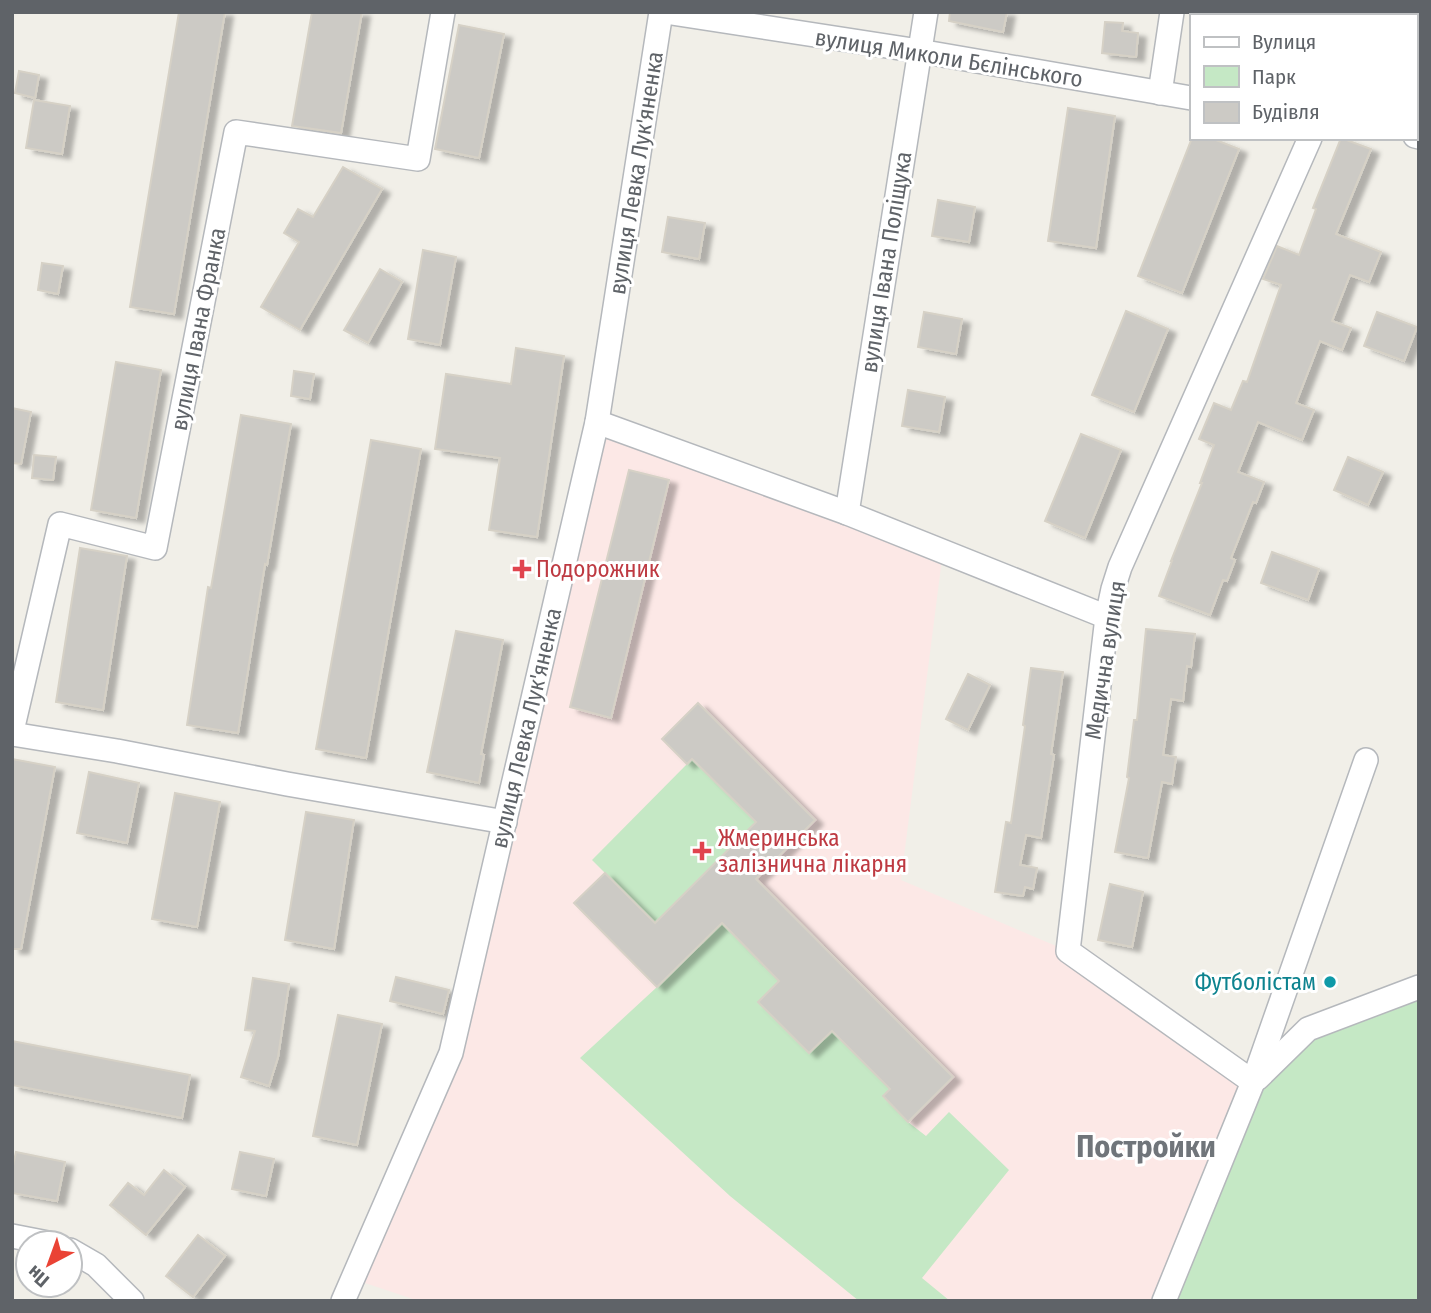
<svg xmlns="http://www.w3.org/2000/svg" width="1431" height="1313" font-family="'Fira Sans Condensed',sans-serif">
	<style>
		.medical { fill: #fce8e6 }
		.green { fill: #c5e8c5 }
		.building { fill: #cccac5; stroke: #d6d1c6; stroke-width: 2; filter: url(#shadow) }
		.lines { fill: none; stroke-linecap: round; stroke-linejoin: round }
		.minor-casing { stroke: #b5b8bc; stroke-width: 26 }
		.minor { stroke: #fff; stroke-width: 23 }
		.health-dot { fill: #e0444e; stroke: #fff; stroke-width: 2.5 }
		.culture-dot { fill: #0f9aa8; stroke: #fff; stroke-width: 2.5 }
		.labels { text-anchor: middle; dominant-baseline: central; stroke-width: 6; stroke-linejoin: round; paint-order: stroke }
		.street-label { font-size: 23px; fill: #5f6368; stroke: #fff }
		.health-label { font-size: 23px; fill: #be3a42; stroke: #fff; text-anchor: start }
		.culture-label { font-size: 23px; fill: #0d838f; stroke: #fff; text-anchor: end }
		.district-label { font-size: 30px; font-weight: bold; fill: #70757a; stroke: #fff }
	</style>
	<defs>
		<filter id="shadow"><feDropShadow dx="8" dy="4.5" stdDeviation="2" flood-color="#0004"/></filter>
	</defs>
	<rect width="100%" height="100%" fill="#f1efe8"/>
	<polygon class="medical" points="597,422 943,551 901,880 1068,951 1253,1082 1164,1301 419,1301 353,1279 451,1053"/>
	<g class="green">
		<polygon points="692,759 756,822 655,923 592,860"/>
		<polygon points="722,923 779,981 758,1002 809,1053 832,1031 890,1089 883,1097 908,1122 926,1136 949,1112 1009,1170 922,1278 950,1301 859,1301 730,1196 580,1058 657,987"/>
		<polygon points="1419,987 1419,1301 1164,1301 1253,1082 1308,1029"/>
	</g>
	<g class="building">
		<polygon points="179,12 225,12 174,314 130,307"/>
		<polygon points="312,12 362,12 341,133 292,126"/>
		<polygon points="950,12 1007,12 1003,32 949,21"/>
		<polygon points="1105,22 1123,23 1122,31 1138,33 1136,57 1102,53"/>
		<polygon points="459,25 504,34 479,158 435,149"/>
		<polygon points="19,71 39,75 35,98 15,93"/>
		<polygon points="34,100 70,106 62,154 26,148"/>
		<polygon points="1068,108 1115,116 1096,248 1048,241"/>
		<polygon points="1192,138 1211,138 1239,149 1182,293 1138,276"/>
		<polygon points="1341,138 1371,149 1336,234 1381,252 1369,282 1350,275 1332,321 1351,328 1342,350 1320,341 1296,403 1314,410 1302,440 1258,422 1238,472 1264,482 1256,503 1253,502 1231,558 1235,560 1227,581 1223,580 1210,615 1159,596 1172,561 1171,561 1202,483 1200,483 1214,445 1199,439 1214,403 1231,410 1243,381 1247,382 1281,285 1263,279 1277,246 1299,255 1316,209 1313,208"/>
		<polygon points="343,167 382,189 300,330 261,307 299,242 284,233 298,209 313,217"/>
		<polygon points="938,200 975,207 969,242 932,236"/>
		<polygon points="668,217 705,223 699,259 662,252"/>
		<polygon points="423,250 456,257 440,345 408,339"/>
		<polygon points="42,263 63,266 58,294 38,290"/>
		<polygon points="380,269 402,282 368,343 344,330"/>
		<polygon points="1126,311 1168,329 1134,412 1092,395"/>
		<polygon points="924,312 962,319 956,354 918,347"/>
		<polygon points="1377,312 1417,327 1404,361 1364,346"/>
		<polygon points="516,348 564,356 537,537 489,530 500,458 435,449 446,374 511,384"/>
		<polygon points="116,362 161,370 136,518 91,510"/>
		<polygon points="294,371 314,374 310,399 291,396"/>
		<polygon points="908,390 945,397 939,432 902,426"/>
		<polygon points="12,408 31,412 21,464 12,463"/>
		<polygon points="241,415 291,424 267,565 265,564 238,733 187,725 208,587 211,588"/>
		<polygon points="1081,434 1121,450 1085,538 1045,521"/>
		<polygon points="371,440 421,449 366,758 316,749"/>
		<polygon points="34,455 56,457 53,480 32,478"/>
		<polygon points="1348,457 1383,472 1368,505 1334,490"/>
		<polygon points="629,470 669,480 611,718 570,707"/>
		<polygon points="80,548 127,556 103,710 56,702"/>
		<polygon points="1272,552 1319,569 1308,600 1261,583"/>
		<polygon points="1146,629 1195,634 1191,667 1187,666 1183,701 1171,699 1163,755 1176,757 1172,784 1162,782 1148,858 1115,852 1129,778 1127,777 1134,720 1137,720"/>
		<polygon points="456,631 503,640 481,754 484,755 479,783 427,772"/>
		<polygon points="1031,668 1063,672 1051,754 1054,755 1041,838 1026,835 1020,865 1037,868 1033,889 1025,887 1023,896 995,892 1006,822 1011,823 1025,726 1023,725"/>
		<polygon points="968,674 990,685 968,730 946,719"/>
		<polygon points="698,703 815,820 756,879 953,1077 908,1122 883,1096 890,1089 832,1031 809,1053 758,1002 779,981 722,923 657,987 574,903 605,873 655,923 756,822 692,759 687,764 662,739"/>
		<polygon points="12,759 55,767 21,949 12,949"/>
		<polygon points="89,772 139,783 127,843 77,833"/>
		<polygon points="175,793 220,802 197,927 152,919"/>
		<polygon points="306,812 354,820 334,949 285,940"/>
		<polygon points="1110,884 1143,892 1132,947 1098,940"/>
		<polygon points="396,977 449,990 443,1014 390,1001"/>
		<polygon points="253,978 289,984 278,1057 269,1086 241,1077 255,1031 245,1030"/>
		<polygon points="338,1015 382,1024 357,1145 313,1136"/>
		<polygon points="12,1041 190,1075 182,1118 12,1085"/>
		<polygon points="16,1152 65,1162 57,1201 12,1193 12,1170"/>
		<polygon points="240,1152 274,1159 266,1196 232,1189"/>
		<polygon points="164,1170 185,1187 146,1235 110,1205 128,1183 144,1195"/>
		<polygon points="198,1235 225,1256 193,1297 166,1276"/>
	</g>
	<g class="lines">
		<g class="minor-casing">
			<g id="minor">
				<polyline points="665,12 919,51 1191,98"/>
				<polyline points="1361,16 1362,12"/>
				<polyline points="1160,93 1172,12"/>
				<polyline points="1415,136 1419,137"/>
				<polyline points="597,422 847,513 1107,617"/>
				<polyline points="847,513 926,12"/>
				<polyline points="12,731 60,524 155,548 236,132 418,159 443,12"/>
				<polyline points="12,734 117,751 287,784 505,822"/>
				<polyline points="1258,1078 1308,1029 1419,987"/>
				<polyline points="1253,1082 1068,951 1107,617 1113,589 1120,567 1310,138"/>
				<polyline points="12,1236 48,1243"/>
				<polyline points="70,1250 96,1265 132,1301"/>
				<polyline points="343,1301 451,1053 597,422 661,12"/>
				<polyline points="1164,1301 1253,1082 1366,760"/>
			</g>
		</g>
		<use href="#minor" class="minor"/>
	</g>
	<g class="health-dot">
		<path d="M518.5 558.5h7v7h7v7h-7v7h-7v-7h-7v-7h7z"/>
		<path d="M698.5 840.5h7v7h7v7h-7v7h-7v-7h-7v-7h7z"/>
	</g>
	<circle class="culture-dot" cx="1330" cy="982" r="7"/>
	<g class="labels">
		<g class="street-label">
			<text transform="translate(949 58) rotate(9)">вулиця Миколи Бєлінського</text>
			<text transform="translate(636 173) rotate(-81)">вулиця Левка Лук'яненка</text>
			<text transform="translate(886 262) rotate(-81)">вулиця Івана Поліщука</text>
			<text transform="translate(198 329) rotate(-79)">вулиця Івана Франка</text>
			<text transform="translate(1105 660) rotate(-81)">Медична вулиця</text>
			<text transform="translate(526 728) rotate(-77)">вулиця Левка Лук'яненка</text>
		</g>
		<g class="health-label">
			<text x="536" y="569">Подорожник</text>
			<text x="718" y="838">Жмеринська<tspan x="718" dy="26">залізнична лікарня</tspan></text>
		</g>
		<g class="culture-label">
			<text x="1316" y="982">Футболістам</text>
		</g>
		<g class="district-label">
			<text x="1146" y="1147">Постройки</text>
		</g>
	</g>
	<rect width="1431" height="1313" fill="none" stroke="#5f6368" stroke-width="28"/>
	<rect x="1190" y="14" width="228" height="126" fill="#ffffff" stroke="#bfc1c3" stroke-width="2"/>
	<rect x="1204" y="37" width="35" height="10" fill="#ffffff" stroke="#bfc1c3" stroke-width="2"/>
	<text x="1252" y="49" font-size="21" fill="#5f6368">Вулиця</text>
	<rect x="1204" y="66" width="35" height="21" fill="#c5e8c5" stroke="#bfc1c3" stroke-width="2"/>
	<text x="1252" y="84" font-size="21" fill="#5f6368">Парк</text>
	<rect x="1204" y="102" width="35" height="21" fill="#cccac5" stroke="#bfc1c3" stroke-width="2"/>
	<text x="1252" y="119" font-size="21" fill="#5f6368">Будівля</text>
	<g transform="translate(49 1264) rotate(221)"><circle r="33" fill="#ffffff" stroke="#bfc1c3" stroke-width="2"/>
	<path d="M0-5L12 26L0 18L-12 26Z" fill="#ea4335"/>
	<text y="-10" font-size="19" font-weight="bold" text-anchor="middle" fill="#5f6368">Пн</text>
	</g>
</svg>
